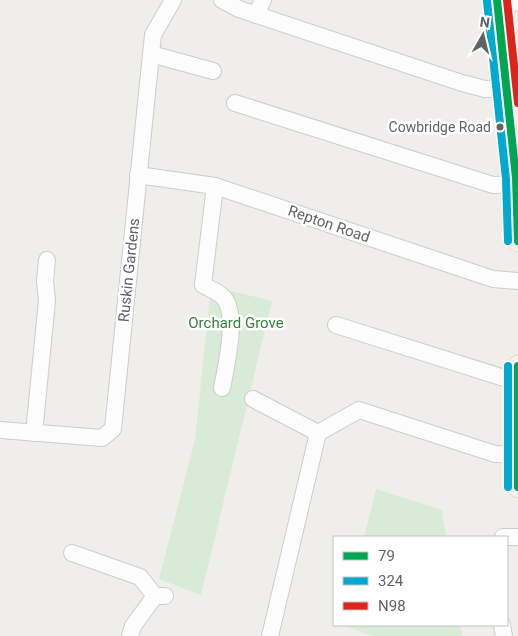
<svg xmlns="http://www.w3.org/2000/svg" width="518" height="636" font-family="Roboto,sans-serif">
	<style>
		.green { fill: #d8ebd6 }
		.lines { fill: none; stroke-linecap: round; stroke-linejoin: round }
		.minor-casing { stroke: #cbcccc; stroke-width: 18 }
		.major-casing { stroke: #d7ceb8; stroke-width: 22 }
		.minor { stroke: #fdfcfc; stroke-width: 16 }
		.major { stroke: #f4f2e9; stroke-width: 21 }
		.bus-1-casing { stroke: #fff; stroke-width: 11 }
		.bus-2-casing { stroke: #fff; stroke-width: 11 }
		.bus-3-casing { stroke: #fff; stroke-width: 11 }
		.bus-1 { stroke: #00a651; stroke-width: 8 }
		.bus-2 { stroke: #00a9ce; stroke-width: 8 }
		.bus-3 { stroke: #dc241f; stroke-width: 8 }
		.bus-dot { fill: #5f6368; stroke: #fff; stroke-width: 2 }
		.labels { text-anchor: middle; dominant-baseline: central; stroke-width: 5; stroke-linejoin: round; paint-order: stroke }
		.bus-label { font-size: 14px; fill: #5f6368; stroke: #fff; text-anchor: end }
		.street-label { font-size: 15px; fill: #5f6368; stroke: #fff }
		.park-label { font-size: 15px; fill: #348238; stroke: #fff }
	</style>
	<rect width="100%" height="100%" fill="#efeeea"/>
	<g class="green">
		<polygon points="211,286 272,301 201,595 159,579 195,440"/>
		<polygon points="376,489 442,510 446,537 364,537"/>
		<polygon points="343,625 460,625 462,636 374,636"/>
	</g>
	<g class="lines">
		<g class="minor-casing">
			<g id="minor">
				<polyline points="222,0 239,9 462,83 485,89 508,88"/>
				<polyline points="498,6 518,2"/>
				<polyline points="256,15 263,0"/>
				<polyline points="151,54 213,71"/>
				<polyline points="235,103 493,185 516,184"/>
				<polyline points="138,175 215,186 493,279 518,281"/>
				<path d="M 215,186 L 203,285 C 210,289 219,292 223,297 C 239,313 226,367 222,388"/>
				<polyline points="336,325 517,382"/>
				<polyline points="253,399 318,433"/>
				<polyline points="0,430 102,438 113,429 151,54 153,35 173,0"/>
				<polyline points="34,433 47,301 45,281 47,260"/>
				<polyline points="503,537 518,537"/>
				<polyline points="72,553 140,577 155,596"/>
				<polyline points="502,625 504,636"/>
				<polyline points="130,636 133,626 155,596 165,596"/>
				<polyline points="270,636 318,433 359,410 495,454 517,455"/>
			</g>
		</g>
		<g class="major-casing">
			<g id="major">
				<polyline points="497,0 516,178 518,241"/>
				<polyline points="518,366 518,487"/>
			</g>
		</g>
		<use href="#minor" class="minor"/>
		<use href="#major" class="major"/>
		<g class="bus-1-casing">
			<g id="bus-1">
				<polyline points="497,0 516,178 518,241"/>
				<polyline points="518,366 518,487"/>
			</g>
		</g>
		<g class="bus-2-casing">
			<g id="bus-2">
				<polyline points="487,1 506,179 508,241"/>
				<polyline points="508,366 508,487"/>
			</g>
		</g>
		<g class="bus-3-casing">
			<polyline id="bus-3" points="507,0 518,103"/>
		</g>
		<use href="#bus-1" class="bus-1"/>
		<use href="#bus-2" class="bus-2"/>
		<use href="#bus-3" class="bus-3"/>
	</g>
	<circle class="bus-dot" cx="500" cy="127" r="4.5"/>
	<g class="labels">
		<g class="bus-label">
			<text x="491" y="127">Cowbridge Road</text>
		</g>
		<g class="street-label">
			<text transform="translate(329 224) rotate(19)">Repton Road</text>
			<text transform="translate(129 270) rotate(-84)">Ruskin Gardens</text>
		</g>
		<g class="park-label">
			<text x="236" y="323">Orchard Grove</text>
		</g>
	</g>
	<rect x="333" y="536" width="175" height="90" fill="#ffffff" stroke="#bfc1c3"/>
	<rect x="343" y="552" width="25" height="8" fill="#00a651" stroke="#bfc1c3"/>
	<text x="378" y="561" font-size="15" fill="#5f6368">79</text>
	<rect x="343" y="577" width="25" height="8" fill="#00a9ce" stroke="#bfc1c3"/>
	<text x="378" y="586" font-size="15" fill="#5f6368">324</text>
	<rect x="343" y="602" width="25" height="8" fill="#dc241f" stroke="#bfc1c3"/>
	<text x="378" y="611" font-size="15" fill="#5f6368">N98</text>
	<g transform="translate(483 35) rotate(8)" stroke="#ffffff" stroke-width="4" paint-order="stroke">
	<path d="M0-4L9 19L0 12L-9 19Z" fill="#5f6368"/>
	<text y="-8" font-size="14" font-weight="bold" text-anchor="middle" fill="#5f6368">N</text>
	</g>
</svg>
